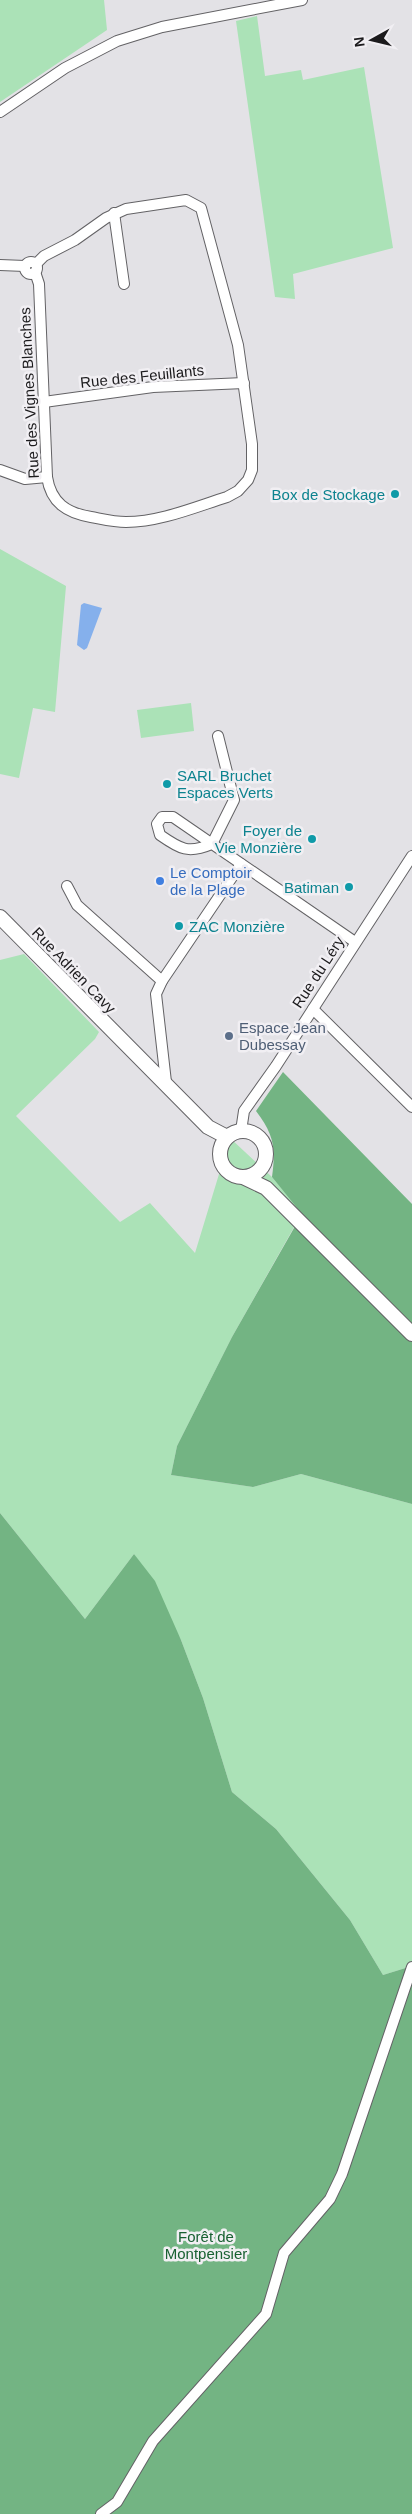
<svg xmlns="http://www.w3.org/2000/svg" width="412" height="2514" font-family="Helvetica,sans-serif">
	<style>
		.green { fill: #abe2b7 }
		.forest { fill: #73b483 }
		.water { fill: #85b0ec }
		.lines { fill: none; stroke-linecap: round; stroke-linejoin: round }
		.street-casing { stroke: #636265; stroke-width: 12 }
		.secondary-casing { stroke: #636265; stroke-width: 16 }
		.street { stroke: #fff; stroke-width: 10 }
		.secondary { stroke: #fff; stroke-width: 14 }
		.culture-dot { fill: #0f9aa8; stroke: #f1eff3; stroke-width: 2 }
		.shop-dot { fill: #3f7fe0; stroke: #f1eff3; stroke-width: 2 }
		.service-dot { fill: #5c6f8a; stroke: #f1eff3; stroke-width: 2 }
		.labels { text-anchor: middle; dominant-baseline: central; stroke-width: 5; stroke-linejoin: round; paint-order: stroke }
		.street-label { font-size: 15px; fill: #1c1b1d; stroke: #f1eff3 }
		.culture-label { font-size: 15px; fill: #0d838f; stroke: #f1eff3; text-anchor: end }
		.shop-label { font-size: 15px; fill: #366cbe; stroke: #f1eff3; text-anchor: start }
		.service-label { font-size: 15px; fill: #4e5e75; stroke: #f1eff3; text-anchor: start }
		.park-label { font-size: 15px; fill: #186132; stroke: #f1eff3 }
	</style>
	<rect width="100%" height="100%" fill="#e3e2e6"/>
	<g class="green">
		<polygon points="0,0 104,0 107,30 0,102"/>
		<polygon points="257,16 265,76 301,70 303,80 364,67 393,248 293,274 295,299 275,297 236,21"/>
		<polygon points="0,549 66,586 55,712 33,708 19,778 0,774"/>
		<polygon points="191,703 194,731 141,738 137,710"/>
		<polygon points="24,954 99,1032 95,1039 16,1116 120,1222 150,1203 195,1253 230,1138 272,1177 302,1213 232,1337 177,1446 171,1475 253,1487 301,1474 412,1504 412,1966 383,1975 350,1920 276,1829 232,1792 203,1698 181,1640 134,1554 85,1619 0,1513 0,960"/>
	</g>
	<g class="forest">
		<path d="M 283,1072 L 412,1204 L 412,1504 L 301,1474 L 253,1487 L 171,1475 L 177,1446 L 232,1337 L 302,1214 L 272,1177 C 276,1147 274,1135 256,1111 Z"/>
		<polygon points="0,1513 85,1619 134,1554 155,1581 181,1640 203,1698 232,1792 276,1829 350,1920 383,1975 412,1966 412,2514 0,2514"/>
	</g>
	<polygon class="water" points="84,603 102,608 87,648 84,650 77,645 81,605"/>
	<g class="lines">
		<g class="street-casing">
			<g id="street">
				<polyline points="0,112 65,68 117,41 162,27 302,0"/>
				<polyline points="114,213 124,284"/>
				<circle cx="31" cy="268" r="6"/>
				<polyline points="0,265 25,266"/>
				<path d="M 35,272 L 39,284 L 47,477 C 51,503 67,513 91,517 C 102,519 114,522 126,522 C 160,522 195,507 227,497 L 238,491 L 248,480 L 252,470 L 252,444 L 238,345 L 201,208 L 186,200 L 126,209 L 106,218 L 75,240 L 44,256 L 36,264"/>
				<polyline points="44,402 153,387 244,383"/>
				<polyline points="0,470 25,479 47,477"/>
				<path d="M 212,844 C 188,854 180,849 160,835 L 157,824 L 162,817 L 173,817 L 355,942"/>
				<polyline points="212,844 234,800 218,736"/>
				<polyline points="67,886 77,905 162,981"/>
				<polyline points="313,1009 412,1107"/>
				<polyline points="166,1082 156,994 162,981 241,864"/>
				<polyline points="241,1131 244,1111 276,1066 412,856"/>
				<polyline points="101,2514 117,2502 153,2441 266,2314 284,2253 330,2199 342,2174 412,1967"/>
			</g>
		</g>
		<g class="secondary-casing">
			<g id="secondary">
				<polyline points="0,917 208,1127 227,1137"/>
				<circle cx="243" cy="1154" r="23"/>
				<polyline points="245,1178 266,1188 412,1334"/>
			</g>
		</g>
		<use href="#street" class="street"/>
		<use href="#secondary" class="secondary"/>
	</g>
	<g class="culture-dot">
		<circle cx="395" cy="494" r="5"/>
		<circle cx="167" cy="784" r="5"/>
		<circle cx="312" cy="839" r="5"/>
		<circle cx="349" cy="887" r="5"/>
		<circle cx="179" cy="926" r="5"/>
	</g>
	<circle class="shop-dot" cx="160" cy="881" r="5"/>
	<circle class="service-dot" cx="229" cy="1036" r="5"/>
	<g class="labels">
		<g class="street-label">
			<text transform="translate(142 376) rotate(-6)">Rue des Feuillants</text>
			<text transform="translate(29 393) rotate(-93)">Rue des Vignes Blanches</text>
			<text transform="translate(74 970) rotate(46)">Rue Adrien Cavy</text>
			<text transform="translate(318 972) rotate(-57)">Rue du Léry</text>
		</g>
		<g class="culture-label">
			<text x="385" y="494">Box de Stockage</text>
			<text x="177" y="775" text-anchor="start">SARL Bruchet<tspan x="177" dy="17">Espaces Verts</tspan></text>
			<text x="302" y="830">Foyer de<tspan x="302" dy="17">Vie Monzière</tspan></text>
			<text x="339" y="887">Batiman</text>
			<text x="189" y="926" text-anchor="start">ZAC Monzière</text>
		</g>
		<g class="shop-label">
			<text x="170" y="872">Le Comptoir<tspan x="170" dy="17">de la Plage</tspan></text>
		</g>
		<g class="service-label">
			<text x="239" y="1027">Espace Jean<tspan x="239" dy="17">Dubessay</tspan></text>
		</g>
		<g class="park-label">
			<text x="206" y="2236">Forêt de<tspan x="206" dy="17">Montpensier</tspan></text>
		</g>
	</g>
	<g transform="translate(372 40) rotate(262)" stroke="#f1eff3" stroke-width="4" paint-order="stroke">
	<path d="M0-4L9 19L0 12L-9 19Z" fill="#1c1b1d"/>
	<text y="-8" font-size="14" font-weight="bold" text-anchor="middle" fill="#1c1b1d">N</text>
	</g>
</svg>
